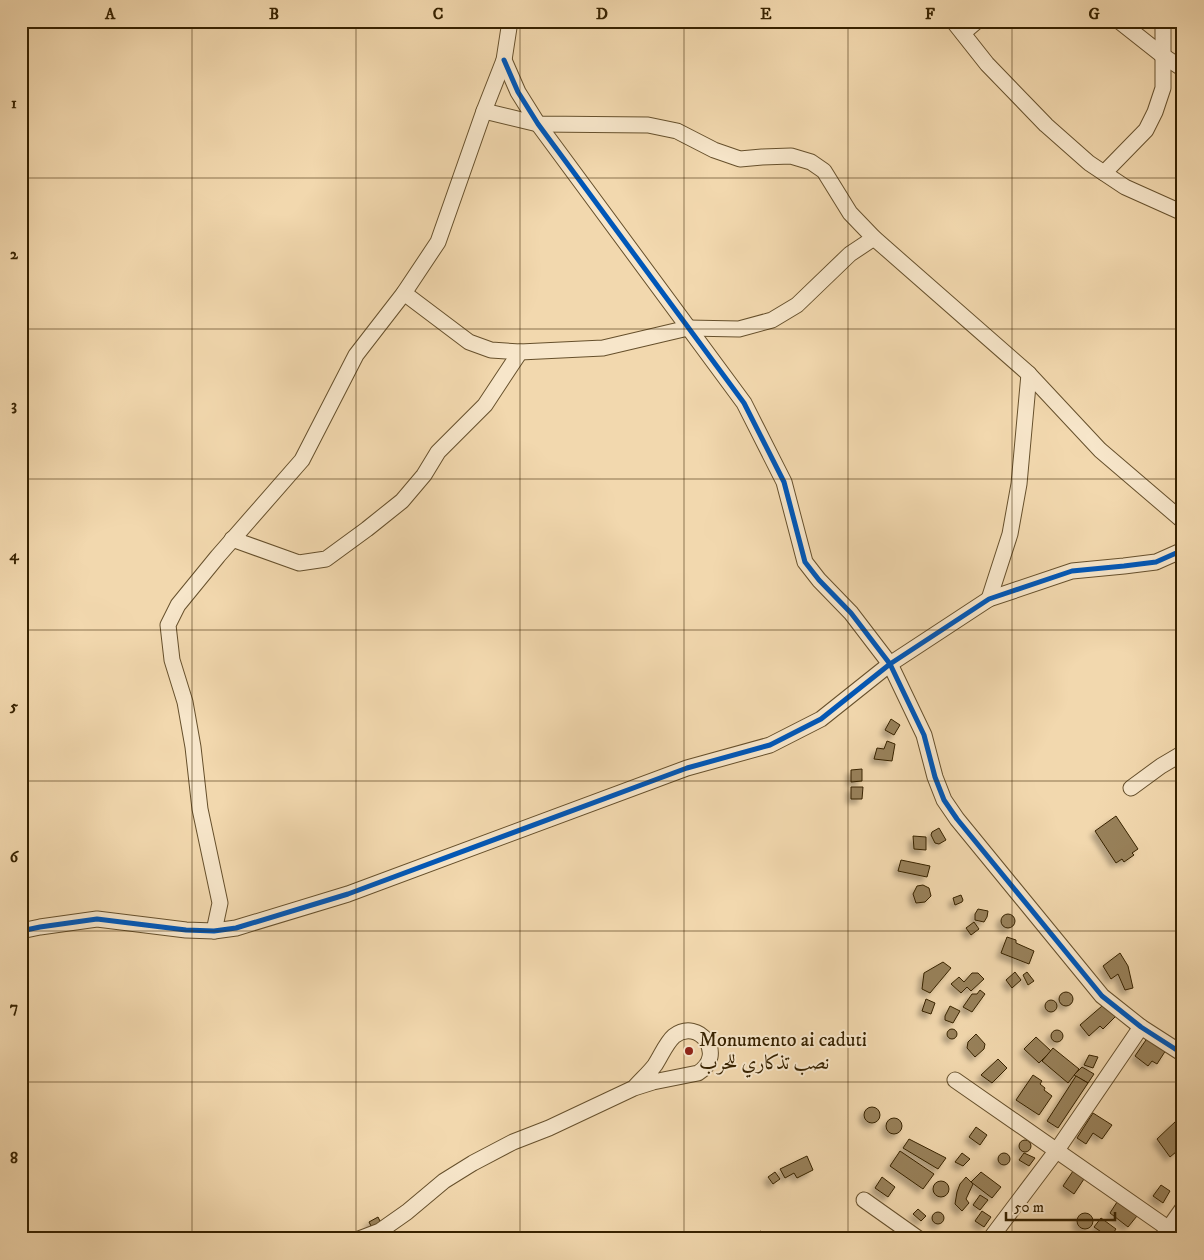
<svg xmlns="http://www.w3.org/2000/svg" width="1204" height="1260" font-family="'IM FELL DW Pica',Amiri,serif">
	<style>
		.building { fill: #98815a; stroke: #372200; filter: url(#shadow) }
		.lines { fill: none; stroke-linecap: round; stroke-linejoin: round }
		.minor-casing { stroke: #66502c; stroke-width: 17 }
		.minor { stroke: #f7e6ca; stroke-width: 15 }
		.cycleway-casing { stroke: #f7e6ca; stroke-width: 8 }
		.cycleway { stroke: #0057b8; stroke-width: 5 }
		.grid { fill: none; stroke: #372200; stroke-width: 1; stroke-opacity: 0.55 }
		.poi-dot { fill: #8f2418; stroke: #f7e6ca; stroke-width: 2 }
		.labels { text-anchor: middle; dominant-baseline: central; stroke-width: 4; stroke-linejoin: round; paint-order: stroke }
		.poi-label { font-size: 20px; fill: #372200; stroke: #f7e6ca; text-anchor: start }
		.neatline { fill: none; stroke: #372200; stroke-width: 2 }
		.grid-label { font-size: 16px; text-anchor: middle; font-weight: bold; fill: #372200 }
	</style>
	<defs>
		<filter id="shadow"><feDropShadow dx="-4.5" dy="4.5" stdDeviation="2.5" flood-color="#0004"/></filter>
	</defs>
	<rect width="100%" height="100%" fill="#f2d8ae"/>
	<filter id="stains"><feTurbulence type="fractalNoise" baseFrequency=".004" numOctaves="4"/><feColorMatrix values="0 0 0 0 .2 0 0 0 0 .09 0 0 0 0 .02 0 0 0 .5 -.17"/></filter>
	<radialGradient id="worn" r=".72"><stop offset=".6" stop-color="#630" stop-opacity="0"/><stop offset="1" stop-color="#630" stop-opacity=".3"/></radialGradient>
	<g class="building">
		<polygon points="891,719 900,725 894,735 885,730"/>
		<polygon points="887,741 895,744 892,761 874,759 877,748 884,749"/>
		<polygon points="862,769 862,781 851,782 851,770"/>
		<polygon points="851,787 863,787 862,799 851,799"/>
		<polygon points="1116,816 1138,849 1132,853 1134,855 1124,862 1122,859 1116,863 1095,831"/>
		<polygon points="939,828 946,840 939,844 935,843 931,835 932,832"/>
		<polygon points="913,836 926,837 926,850 914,849"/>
		<polygon points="901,860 930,866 927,877 898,871"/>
		<polygon points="923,885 929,888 931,896 925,902 916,903 913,894 917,886"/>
		<polygon points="961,895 963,900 962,902 955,905 953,898"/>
		<polygon points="978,909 988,911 987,917 984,922 975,920 975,914"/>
		<circle cx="1008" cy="921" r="7"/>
		<polygon points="974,922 979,929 971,935 966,928"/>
		<polygon points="1007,937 1016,940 1016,943 1034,951 1029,964 1001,953"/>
		<polygon points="1120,953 1128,966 1133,988 1125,990 1118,974 1111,979 1103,966"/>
		<polygon points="943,962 951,968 930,993 922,989 924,973"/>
		<polygon points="1015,972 1021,980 1012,988 1006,980"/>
		<polygon points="1027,972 1034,981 1028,985 1023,975"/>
		<polygon points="972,973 978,973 984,979 971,991 967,987 961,993 951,984 959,977 964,982"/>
		<polygon points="980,990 985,994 972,1012 963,1007 972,994 977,994"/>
		<circle cx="1066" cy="999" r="7"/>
		<polygon points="926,999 935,1003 931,1014 922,1011"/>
		<circle cx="1051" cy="1006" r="6"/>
		<polygon points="950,1006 960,1011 953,1023 945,1020 945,1016"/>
		<polygon points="1102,1006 1116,1016 1103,1029 1100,1026 1089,1036 1080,1025"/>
		<circle cx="952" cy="1034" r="5"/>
		<circle cx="1057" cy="1036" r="6"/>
		<polygon points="976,1034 985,1044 984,1049 975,1057 967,1048 968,1042"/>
		<polygon points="1036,1037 1051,1051 1039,1063 1024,1049"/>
		<polygon points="1148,1037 1166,1050 1157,1064 1152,1061 1148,1066 1135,1056"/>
		<polygon points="1053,1048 1079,1069 1068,1083 1042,1061"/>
		<polygon points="1089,1055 1098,1057 1093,1068 1084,1065"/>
		<polygon points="998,1059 1007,1068 992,1083 981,1075"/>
		<polygon points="1082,1067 1094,1074 1088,1083 1074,1075"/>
		<polygon points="1033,1075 1042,1081 1040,1084 1045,1088 1044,1090 1052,1096 1039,1115 1016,1100"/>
		<polygon points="1076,1076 1088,1083 1058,1128 1047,1121"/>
		<circle cx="872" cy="1115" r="8"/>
		<polygon points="1093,1113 1112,1125 1102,1139 1093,1133 1086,1144 1077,1138"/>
		<circle cx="894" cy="1126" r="8"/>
		<polygon points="1176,1121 1182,1128 1176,1134 1183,1146 1170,1157 1157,1139"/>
		<polygon points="976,1127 987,1135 980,1145 969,1137"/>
		<polygon points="909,1139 946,1158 938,1169 903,1148"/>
		<circle cx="1025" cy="1146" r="6"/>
		<polygon points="900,1151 934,1174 923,1189 890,1166"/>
		<circle cx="1004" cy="1159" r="6"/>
		<polygon points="962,1153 970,1159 963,1166 955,1162"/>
		<polygon points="1024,1153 1035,1158 1029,1166 1019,1160"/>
		<polygon points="807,1156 813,1170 797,1178 794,1173 785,1178 780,1169"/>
		<polygon points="1073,1171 1084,1179 1074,1194 1063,1186"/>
		<polygon points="775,1172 780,1179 773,1184 768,1177"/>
		<polygon points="981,1172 1001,1187 992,1198 971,1182"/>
		<polygon points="882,1177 895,1187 888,1197 875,1188"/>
		<polygon points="966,1177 973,1184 966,1199 969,1203 962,1211 955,1204 957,1192 960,1184"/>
		<circle cx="941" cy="1189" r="8"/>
		<polygon points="1161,1185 1170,1191 1163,1203 1153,1196"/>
		<polygon points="980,1195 988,1200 980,1210 973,1205"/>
		<polygon points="1117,1202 1137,1216 1128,1227 1110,1213"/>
		<polygon points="918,1209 926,1216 921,1221 913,1214"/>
		<polygon points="982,1211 991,1217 984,1227 975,1221"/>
		<circle cx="938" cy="1218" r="6"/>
		<circle cx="1085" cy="1221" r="8"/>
		<polygon points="378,1217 382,1225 373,1230 369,1222"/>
		<polygon points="1101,1218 1116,1229 1110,1238 1094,1227"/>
		<polygon points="761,1231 764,1239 753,1239 752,1235"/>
		<polygon points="870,1232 874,1237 871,1239 866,1239 864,1237"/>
		<polygon points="289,1235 294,1236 297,1239 285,1239"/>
	</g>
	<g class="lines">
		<g class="minor-casing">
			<g id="minor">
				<polyline points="953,21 987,64 1046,125 1089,163 1125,187 1183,213"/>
				<polyline points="1119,21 1162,55 1183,69"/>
				<polyline points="963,33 977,21"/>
				<polyline points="504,60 518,92 538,124 744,403 784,482 805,562 819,580 851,613 890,664 924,735 935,777 944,800 957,819 1102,996 1141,1027 1183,1054"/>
				<polyline points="484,111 538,124 648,125 677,131 714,150 740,159 762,157 791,156 811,162 824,171 850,213 874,238 1029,374 1100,450 1183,521"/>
				<polyline points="1104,173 1146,130 1155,112 1163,88 1163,21"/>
				<polyline points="404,293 469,342 491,350 520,352 603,348 688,328 739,329 772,320 797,305 850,254 874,238"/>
				<polyline points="232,539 299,563 326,559 367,529 402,501 424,475 438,452 485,405 520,352"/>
				<polyline points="989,599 1010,534 1019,484 1029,374"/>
				<polyline points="1131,788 1161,766 1183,753"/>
				<polyline points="21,931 40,927 97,919 186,930 214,931 236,928 348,894 687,768 770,745 821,719 890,664 989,599 1072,571 1124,566 1156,562 1183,550"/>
				<polyline points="214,931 220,903 200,809 193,747 185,702 172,660 168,625 178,605 218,556 302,460 356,355 404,293 438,242 484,111 504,60 510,21"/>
				<polyline points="955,1080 1169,1229 1177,1239"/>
				<polyline points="864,1200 919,1239"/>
				<path d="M 359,1239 L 380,1231 L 407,1212 L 444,1181 L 473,1163 L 513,1142 L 549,1128 L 634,1088 L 653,1082 L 698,1073 C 727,1055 699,1017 674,1036 C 666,1043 661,1056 655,1065 C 649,1073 641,1080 634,1088"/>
				<polyline points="990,1239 1057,1150 1141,1027"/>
				<polyline points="1161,1239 1183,1208"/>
			</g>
		</g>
		<use href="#minor" class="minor"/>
		<g class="cycleway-casing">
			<g id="cycleway">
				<polyline points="504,60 518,92 538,124 744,403 784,482 805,562 819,580 851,613 890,664 924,735 935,777 944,800 957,819 1102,996 1141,1027 1183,1054"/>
				<polyline points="21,931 40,927 97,919 186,930 214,931 236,928 348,894 687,768 770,745 821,719 890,664 989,599 1072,571 1124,566 1156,562 1183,550"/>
			</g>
		</g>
		<use href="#cycleway" class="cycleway"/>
	</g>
	<path class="grid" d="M 192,21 L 192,1239M 356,21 L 356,1239M 520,21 L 520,1239M 684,21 L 684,1239M 848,21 L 848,1239M 1012,21 L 1012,1239M 21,178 L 1183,178M 21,329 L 1183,329M 21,479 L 1183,479M 21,630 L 1183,630M 21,781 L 1183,781M 21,931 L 1183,931M 21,1082 L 1183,1082"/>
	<circle class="poi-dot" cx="689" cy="1051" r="5"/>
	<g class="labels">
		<g class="poi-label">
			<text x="699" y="1040">Monumento ai caduti<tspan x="699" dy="23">نصب تذكاري للحرب</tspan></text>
		</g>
	</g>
	<rect width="1204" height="1260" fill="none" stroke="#f2d8ae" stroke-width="55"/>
	<path d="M1006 1212v8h109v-8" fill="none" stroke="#372200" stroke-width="2.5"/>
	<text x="1014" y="1212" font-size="15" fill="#372200" stroke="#f7e6ca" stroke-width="4" paint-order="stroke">50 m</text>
	<rect x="28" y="28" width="1148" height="1204" class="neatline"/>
	<g class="grid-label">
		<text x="110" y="19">A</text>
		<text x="274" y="19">B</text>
		<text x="438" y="19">C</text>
		<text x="602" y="19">D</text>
		<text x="766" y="19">E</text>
		<text x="930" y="19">F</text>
		<text x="1094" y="19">G</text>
		<text x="14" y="108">1</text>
		<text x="14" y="259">2</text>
		<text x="14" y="410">3</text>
		<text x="14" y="560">4</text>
		<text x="14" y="711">5</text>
		<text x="14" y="862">6</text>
		<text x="14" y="1012">7</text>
		<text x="14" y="1163">8</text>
	</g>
	<rect width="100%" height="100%" filter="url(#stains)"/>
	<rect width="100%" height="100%" fill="url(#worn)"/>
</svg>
